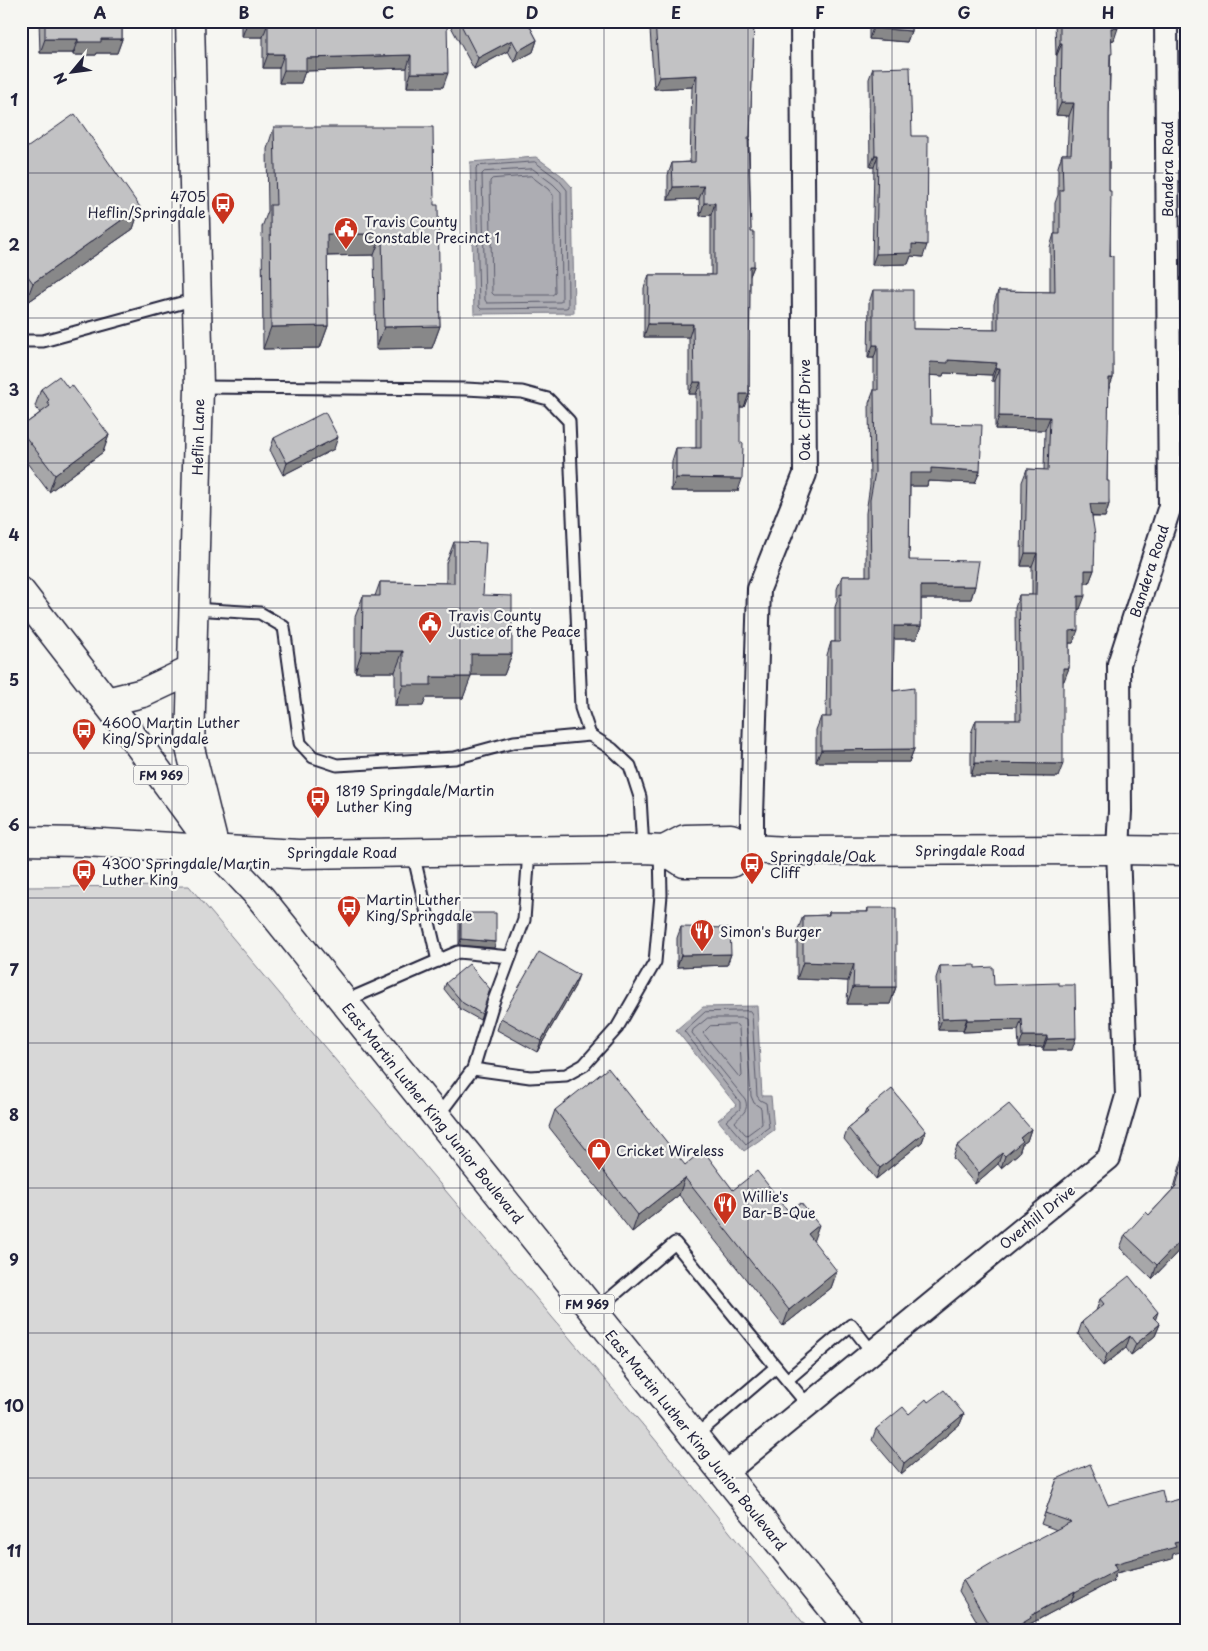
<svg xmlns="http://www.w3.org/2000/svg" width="1208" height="1651" font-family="'Playpen Sans',sans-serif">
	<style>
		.green { fill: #d7d7d7; stroke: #7c7c89 }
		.water { fill: #adadb3; stroke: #757583 }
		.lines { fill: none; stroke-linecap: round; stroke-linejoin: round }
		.shore { stroke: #5a5a6b; stroke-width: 1 }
		.service-casing { stroke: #22223b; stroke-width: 15 }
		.minor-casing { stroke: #22223b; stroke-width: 26 }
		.tertiary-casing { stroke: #22223b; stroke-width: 31 }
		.secondary-casing { stroke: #22223b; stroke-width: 31 }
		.primary-casing { stroke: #22223b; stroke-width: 31 }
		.service { stroke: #f6f6f2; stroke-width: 11 }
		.minor { stroke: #f6f6f2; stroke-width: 22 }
		.tertiary { stroke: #f6f6f2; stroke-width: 28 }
		.secondary { stroke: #f6f6f2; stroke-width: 28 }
		.primary { stroke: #f6f6f2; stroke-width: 28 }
		.wall { fill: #a7a7a9; stroke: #22223b }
		.shaded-wall { fill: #888889; stroke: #22223b }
		.building { fill: #c2c2c4; stroke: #22223b }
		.grid { fill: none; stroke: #22223b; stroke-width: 1; stroke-opacity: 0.55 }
		.labels { text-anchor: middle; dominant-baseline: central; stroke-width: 4.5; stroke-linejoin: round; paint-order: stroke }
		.shield { fill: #f6f6f2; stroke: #626272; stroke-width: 1 }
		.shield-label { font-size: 12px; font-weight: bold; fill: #22223b }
		.street-label { font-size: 14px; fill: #22223b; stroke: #f6f6f2 }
		.poi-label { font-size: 14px; fill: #22223b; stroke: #f6f6f2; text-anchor: start }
		.neatline { fill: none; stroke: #22223b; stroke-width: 2 }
		.grid-label { font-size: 16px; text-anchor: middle; font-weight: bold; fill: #22223b }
	</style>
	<rect width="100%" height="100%" fill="#f6f6f2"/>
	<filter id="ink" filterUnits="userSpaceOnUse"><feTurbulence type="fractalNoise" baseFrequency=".02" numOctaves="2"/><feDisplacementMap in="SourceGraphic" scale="10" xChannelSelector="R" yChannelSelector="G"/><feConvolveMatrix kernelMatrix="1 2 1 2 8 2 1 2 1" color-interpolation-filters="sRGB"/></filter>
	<g filter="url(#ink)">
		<polygon class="green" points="189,886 653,1437 809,1630 21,1630 21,887"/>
		<g class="water">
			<polygon points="536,157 561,175 572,187 574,313 474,314 470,162"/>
			<polygon points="757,1006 762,1096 771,1096 774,1130 744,1151 718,1120 736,1105 676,1030 703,1007"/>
		</g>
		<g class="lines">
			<g class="shore">
				<polygon points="535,162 558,179 567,190 568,307 566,308 481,309 479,307 476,168 478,166"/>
				<polygon points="533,169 553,184 561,192 562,301 560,302 487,303 485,300 482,174 484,172"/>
				<polygon points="531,176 548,189 553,195 555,293 552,295 494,295 492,293 490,181 492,179"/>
				<polygon points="750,1011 752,1014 757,1096 760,1100 766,1103 769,1127 746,1144 726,1121 740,1109 740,1102 684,1031 705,1012"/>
				<path d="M 708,1018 L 744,1018 L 746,1019 L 751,1096 L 754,1103 L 761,1108 L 762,1124 L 747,1135 L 745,1134 L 735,1122 C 741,1114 750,1111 745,1099 L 692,1033 L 693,1030 Z"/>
				<polygon points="737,1025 739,1028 742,1076 740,1078 703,1033 710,1026"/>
			</g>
			<g class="service-casing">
				<g id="service">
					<polyline points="21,341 43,341 196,299"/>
					<polyline points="199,387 466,389 522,392 548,399 569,421 581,708 590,735"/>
					<polyline points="193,609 260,613 284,627 300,743 313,757 337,765 455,758 514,742 590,735 612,749 630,766 640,797 643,849"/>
					<polyline points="413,853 438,961"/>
					<polyline points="345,1001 458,952 510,957"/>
					<polyline points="473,1069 530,1077 566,1075 584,1065 617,1028 655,962 661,895 660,850"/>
					<polyline points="437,1117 473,1069 493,1003 524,920 529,851"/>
					<polyline points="594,1312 675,1243 776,1367 694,1437"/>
					<polyline points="776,1367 807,1404"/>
					<polyline points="787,1380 851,1325 872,1352"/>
				</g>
			</g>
			<g class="minor-casing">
				<g id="minor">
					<polyline points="752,849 752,816 759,589 805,474 802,21"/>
					<polyline points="724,1474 1109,1158 1127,1096 1118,850 1120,811 1119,664 1170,506 1166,21"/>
				</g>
			</g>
			<g class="tertiary-casing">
				<g id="tertiary">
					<polyline points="190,21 199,387 190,748 215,849"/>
					<polyline points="106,702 143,693 192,670"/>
				</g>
			</g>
			<g class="secondary-casing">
				<g id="secondary">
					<polyline points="21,841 84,842 299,854 643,849 664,850 684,863 731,863 752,849"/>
					<polyline points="664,850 685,839 731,838 752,849 787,851 1118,850 1187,851"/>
				</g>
			</g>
			<g class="primary-casing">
				<polyline id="primary" points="21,592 121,721 215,849 260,897 850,1630"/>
			</g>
			<use href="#service" class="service"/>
			<use href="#minor" class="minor"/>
			<use href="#tertiary" class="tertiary"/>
			<use href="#secondary" class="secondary"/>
			<use href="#primary" class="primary"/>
		</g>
		<g class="wall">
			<polygon points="39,21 122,21 122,39 117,53 97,53 96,55 73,55 73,53 40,53"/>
			<polygon points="242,21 447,21 443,87 407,87 407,68 305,71 301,83 279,83 279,68 263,68 263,37 242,37"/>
			<polygon points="450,21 527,21 537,40 533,52 514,62 508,51 474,69 449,23"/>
			<polygon points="653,21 754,21 750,137 749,142 751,232 754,266 750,276 749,394 744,407 740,407 738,491 671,491 672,461 676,448 696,448 696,394 689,394 689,337 644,337 644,288 649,275 711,275 711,215 700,216 699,199 668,200 668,175 672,163 690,162 692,87 654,89 650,29"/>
			<polygon points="869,21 911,21 911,31 907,42 869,39"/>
			<polygon points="1055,21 1118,21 1114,40 1111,41 1109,115 1109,191 1113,378 1108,391 1107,481 1109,504 1105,517 1092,517 1094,570 1089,583 1085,583 1080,609 1078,609 1073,643 1069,643 1069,668 1063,681 1058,777 971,776 971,733 976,720 1016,720 1015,608 1019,595 1032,595 1032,566 1021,566 1022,482 1027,469 1044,470 1045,430 995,429 995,381 992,381 992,375 944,373 943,376 930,375 931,424 980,471 975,483 928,481 927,486 910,486 909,560 975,586 971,599 921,599 921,626 916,639 894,639 893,691 914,749 909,762 816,762 816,730 821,717 826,717 827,655 831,642 835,642 835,607 837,601 837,589 842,576 866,576 866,513 870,485 869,403 874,390 874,358 868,358 869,303 873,290 913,329 994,330 994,304 998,291 1050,292 1050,247 1054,234 1055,234 1055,203 1058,195 1058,167 1062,154 1067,154 1069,116 1056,115 1057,55 1056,55"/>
			<polygon points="873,68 912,136 923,257 911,256 908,264 872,265 874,167 870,167 869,79"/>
			<polygon points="274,127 434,205 440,326 432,348 376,349 374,255 327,256 328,326 320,348 263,349 262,227 268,211 267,149"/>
			<polygon points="21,152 140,207 133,229 25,304 21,299"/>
			<polygon points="68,388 109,435 103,452 49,492 21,455 21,427 40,413 35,406 41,389"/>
			<polygon points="274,438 334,449 283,475 270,450"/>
			<polygon points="454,542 483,595 512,654 504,675 471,675 463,698 426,698 423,706 395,706 395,672 355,672 355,617 363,596 375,596 380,582 446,583 446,563"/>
			<polygon points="1187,894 1187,1002 1186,1002 1185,898"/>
			<polygon points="868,908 896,987 890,1004 847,1004 848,981 797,979 797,932 803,916 828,915 829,912 867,912"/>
			<polygon points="461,913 494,948 459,945 459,919"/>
			<polygon points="681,927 731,954 727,965 677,967 677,938"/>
			<polygon points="940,966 975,968 994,985 1072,1050 1043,1050 1043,1047 1019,1048 1018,1030 963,1032 963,1030 938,1030 936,978"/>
			<polygon points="446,983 490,989 480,1020 460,1009 444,989"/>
			<polygon points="575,986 537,1052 497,1030 501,1018"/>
			<polygon points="555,1110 685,1165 733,1190 837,1271 831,1288 783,1326 679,1195 632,1232 549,1127"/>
			<polygon points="866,1110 926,1131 922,1142 876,1179 844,1139 848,1128 864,1115"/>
			<polygon points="1031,1129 1027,1141 1022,1144 1019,1153 1001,1168 998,1164 975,1184 953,1158 957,1146"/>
			<polygon points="1185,1152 1187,1153 1187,1242 1152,1279 1120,1248 1125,1235 1149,1215 1174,1188 1180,1166"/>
			<polygon points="1100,1299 1156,1320 1160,1324 1155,1336 1131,1355 1126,1348 1103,1366 1078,1334 1082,1322 1096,1311"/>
			<polygon points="928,1402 964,1414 960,1424 901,1474 872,1440 876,1429 909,1414"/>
			<polygon points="1057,1479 1108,1505 1173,1554 1172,1559 1116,1573 1113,1581 1071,1603 1071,1602 1028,1625 1026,1630 982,1630 959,1591 963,1580 1057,1530 1041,1524"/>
		</g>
		<g class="shaded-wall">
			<polygon points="247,23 268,23 263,37 242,37"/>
			<polygon points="873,28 911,31 907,42 869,39"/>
			<polygon points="1111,28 1118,28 1114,40 1106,41"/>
			<polygon points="45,39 78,39 73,53 40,53"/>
			<polygon points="101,39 122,39 117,53 97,53 96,55 73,55 78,42"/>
			<polygon points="512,40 508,51 474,69 478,58"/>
			<polygon points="537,40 533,52 514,62 518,51"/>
			<polygon points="1060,43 1062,43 1057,55 1056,55"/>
			<polygon points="268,54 284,54 279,68 263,68"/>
			<polygon points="411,55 407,68 305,71 301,83 279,83 284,70 306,58"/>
			<polygon points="411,73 448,73 443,87 407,87"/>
			<polygon points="697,75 692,87 654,89 659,77"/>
			<polygon points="1061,103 1074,103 1069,116 1056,115"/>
			<polygon points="875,155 878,155 874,167 870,167"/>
			<polygon points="704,186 699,199 668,200 673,187"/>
			<polygon points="704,203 715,203 711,215 700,216"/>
			<polygon points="140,207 133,229 25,304 33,283"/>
			<polygon points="327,234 382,234 374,255 319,256"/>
			<polygon points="912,244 927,245 923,257 911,256 908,264 872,265 876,254"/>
			<polygon points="750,266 754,266 749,278"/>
			<polygon points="648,324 693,324 689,337 644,337"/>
			<polygon points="328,326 320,348 263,349 271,327"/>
			<polygon points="440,326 432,348 376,349 384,327"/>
			<polygon points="873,345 878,345 874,358 868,358"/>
			<polygon points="948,360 997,363 992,375 944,373 943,376 925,375 930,362"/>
			<polygon points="996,368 1000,368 995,381 992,381"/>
			<polygon points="1109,378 1113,378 1108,391"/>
			<polygon points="694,382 701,382 696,394 689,394"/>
			<polygon points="740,394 749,394 744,407 736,407"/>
			<polygon points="999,416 1050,417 1045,430 995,429"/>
			<polygon points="109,435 103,452 49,492 55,475"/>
			<polygon points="338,437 334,449 283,475 287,463"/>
			<polygon points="931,468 980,471 975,483 928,481 927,486 906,486 910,473"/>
			<polygon points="676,478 742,479 738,491 671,491"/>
			<polygon points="1090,504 1109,504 1105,517 1085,516"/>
			<polygon points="1025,553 1037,553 1032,566 1021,566"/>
			<polygon points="1085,570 1094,570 1089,583 1080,583"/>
			<polygon points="921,586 975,586 971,599 916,599"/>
			<polygon points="1078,596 1085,596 1080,609 1073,609"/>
			<polygon points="894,626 921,626 916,639 889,639"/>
			<polygon points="1078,630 1073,643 1064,643 1069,631"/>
			<polygon points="362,651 403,651 395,672 355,672"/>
			<polygon points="471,654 512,654 504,675 463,675"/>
			<polygon points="1063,668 1069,668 1064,681 1059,681"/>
			<polygon points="431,677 471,677 463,698 426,698 423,706 395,706 403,685"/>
			<polygon points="914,749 909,762 816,762 821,750"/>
			<polygon points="975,763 1063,764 1058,777 971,776"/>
			<polygon points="461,939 496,942 494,948 459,945"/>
			<polygon points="731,954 727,965 677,967 681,955"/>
			<polygon points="803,962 854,964 848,981 797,979"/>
			<polygon points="579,975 575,986 537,1052 541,1041"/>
			<polygon points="853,987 896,987 890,1004 847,1004"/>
			<polygon points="967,1018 963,1030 938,1030 942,1019"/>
			<polygon points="1022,1019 1018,1030 963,1032 967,1020"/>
			<polygon points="1023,1036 1047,1036 1043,1047 1019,1048"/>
			<polygon points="1076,1038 1072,1050 1043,1050 1047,1039"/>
			<polygon points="1031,1129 1027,1141 1022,1144 1019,1153 1001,1168 1005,1156 1020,1138"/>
			<polygon points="926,1131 922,1142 876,1179 880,1168"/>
			<polygon points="1002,1153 998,1164 975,1184 979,1173"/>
			<polygon points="685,1178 679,1195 632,1232 638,1215"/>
			<polygon points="819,1225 813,1242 808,1234"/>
			<polygon points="1187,1234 1187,1242 1152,1279 1157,1265"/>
			<polygon points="837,1271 831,1288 783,1326 789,1310"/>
			<polygon points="1158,1312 1154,1324 1153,1317"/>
			<polygon points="1160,1324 1155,1336 1131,1355 1136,1344"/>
			<polygon points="1130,1336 1126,1348 1103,1366 1107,1354"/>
			<polygon points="964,1414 960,1424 901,1474 904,1463"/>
			<polygon points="1187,1540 1187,1550 1173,1554 1172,1559 1116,1573 1113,1581 1071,1603 1075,1592 1114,1564 1174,1543"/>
			<polygon points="1075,1591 1071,1602 1028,1625 1027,1629 1011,1630 1030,1616"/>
		</g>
		<g class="building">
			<polygon points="45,21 122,21 122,39 101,39 101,42 78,42 78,39 45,39"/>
			<polygon points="247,21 447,21 448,73 411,73 411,55 306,58 306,70 284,70 284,54 268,54 268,23 247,23"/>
			<polygon points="459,21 527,21 537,40 518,51 512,40 478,58"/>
			<polygon points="655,21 754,21 750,137 748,137 751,232 754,232 754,266 750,266 749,394 740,394 740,443 743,443 742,479 676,478 676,448 701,448 701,382 694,382 693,324 648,324 649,275 715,275 715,203 704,203 704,186 673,187 672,163 695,162 697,75 659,77"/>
			<polygon points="873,21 911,21 911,31 873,28"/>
			<polygon points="1060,21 1118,21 1118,28 1111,28 1112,54 1110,54 1109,115 1109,191 1111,191 1110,256 1113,256 1113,378 1109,378 1107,481 1109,481 1109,504 1090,504 1095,535 1094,570 1085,570 1085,596 1078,596 1078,630 1069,631 1069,668 1063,668 1063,764 975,763 976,720 1021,720 1019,595 1036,595 1037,553 1025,553 1027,469 1048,470 1050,417 999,416 1000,368 996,368 997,363 948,360 948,363 930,362 931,424 982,425 980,471 931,468 931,473 910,473 909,560 979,561 975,586 921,586 921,626 894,626 893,691 914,688 914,749 821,750 821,717 831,717 831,642 840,642 840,594 842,595 842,576 871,576 870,500 875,472 874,390 878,390 878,345 873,345 873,290 913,290 913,329 998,330 998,291 1055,292 1054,234 1060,234 1060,190 1063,190 1062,154 1071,154 1074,103 1061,103 1062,43 1060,43"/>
			<polygon points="910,67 912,136 928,136 927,245 912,244 912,253 876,254 878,155 875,155 873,68"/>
			<polygon points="75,114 140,207 33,283 21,267 21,152"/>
			<polygon points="274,127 433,127 434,205 438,205 440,326 384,327 382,234 327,234 328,326 271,327 270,205 276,205"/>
			<polygon points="59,376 68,388 72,385 109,435 55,475 21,431 21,427 50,406 47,402 49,400 41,389"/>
			<polygon points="325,412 338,437 287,463 274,438"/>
			<polygon points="454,542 486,543 483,595 512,596 512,654 471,654 471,677 431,677 431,685 403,685 403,651 362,651 363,596 380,596 380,582 454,583"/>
			<polygon points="868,908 896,908 896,987 853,987 854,964 803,962 803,916 829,915 829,912 868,912"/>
			<polygon points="461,913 496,913 496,942 461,939"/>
			<polygon points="681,927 730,928 731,954 681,955"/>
			<polygon points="539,952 579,975 541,1041 501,1018"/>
			<polygon points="469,964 490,989 482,1014 463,1003 446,983"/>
			<polygon points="975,965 975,968 993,967 994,985 1059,983 1059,985 1075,985 1076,1038 1047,1039 1047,1036 1023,1036 1022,1019 967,1020 967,1018 942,1019 940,966"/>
			<polygon points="608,1068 685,1165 703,1150 733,1190 757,1171 789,1212 801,1203 819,1225 808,1234 837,1271 789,1310 685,1178 638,1215 555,1110"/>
			<polygon points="892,1089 926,1131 880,1168 848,1128 868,1112 866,1110"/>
			<polygon points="1009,1104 1031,1129 1020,1138 1023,1141 1005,1156 1002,1153 979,1173 957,1146"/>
			<polygon points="1185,1152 1187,1153 1187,1234 1157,1265 1125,1235 1146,1212 1149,1215 1176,1186"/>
			<polygon points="1129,1276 1158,1312 1153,1317 1160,1324 1136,1344 1130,1336 1107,1354 1082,1322 1104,1304 1100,1299"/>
			<polygon points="944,1390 964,1414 904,1463 876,1429 903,1407 909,1414 926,1399 928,1402"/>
			<polygon points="1090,1464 1108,1505 1162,1490 1165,1503 1187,1497 1187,1540 1174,1543 1176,1547 1114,1564 1117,1570 1075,1592 1075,1591 1030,1616 1031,1618 1011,1630 992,1630 963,1580 997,1560 1071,1522 1045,1513 1057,1479"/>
		</g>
	</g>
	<path class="grid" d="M 172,21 L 172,1630M 316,21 L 316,1630M 460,21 L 460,1630M 604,21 L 604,1630M 748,21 L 748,1630M 892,21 L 892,1630M 1036,21 L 1036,1630M 21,173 L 1187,173M 21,318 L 1187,318M 21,463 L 1187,463M 21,608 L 1187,608M 21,753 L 1187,753M 21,898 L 1187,898M 21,1043 L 1187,1043M 21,1188 L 1187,1188M 21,1333 L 1187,1333M 21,1478 L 1187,1478"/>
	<defs>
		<g id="bus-pin" transform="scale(1.25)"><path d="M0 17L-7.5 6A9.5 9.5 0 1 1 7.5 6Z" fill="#c8321e" stroke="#f6f6f2"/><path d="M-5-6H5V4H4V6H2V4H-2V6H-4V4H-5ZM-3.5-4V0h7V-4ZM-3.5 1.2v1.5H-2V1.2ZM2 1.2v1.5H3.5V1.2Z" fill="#fff"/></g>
		<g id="civic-pin" transform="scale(1.25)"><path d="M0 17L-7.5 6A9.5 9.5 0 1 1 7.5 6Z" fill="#c8321e" stroke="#f6f6f2"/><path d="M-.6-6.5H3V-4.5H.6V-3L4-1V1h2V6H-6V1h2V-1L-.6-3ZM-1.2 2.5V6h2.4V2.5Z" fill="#fff"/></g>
		<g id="restaurant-pin" transform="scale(1.25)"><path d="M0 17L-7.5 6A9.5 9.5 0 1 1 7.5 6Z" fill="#c8321e" stroke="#f6f6f2"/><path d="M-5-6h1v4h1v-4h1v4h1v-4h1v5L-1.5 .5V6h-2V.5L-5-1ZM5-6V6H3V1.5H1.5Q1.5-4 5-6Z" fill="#fff"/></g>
		<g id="shop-pin" transform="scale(1.25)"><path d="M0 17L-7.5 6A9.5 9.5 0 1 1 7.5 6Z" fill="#c8321e" stroke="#f6f6f2"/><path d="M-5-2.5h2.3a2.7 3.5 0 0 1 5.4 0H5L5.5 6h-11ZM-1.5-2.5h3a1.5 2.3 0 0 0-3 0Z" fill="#fff"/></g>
	</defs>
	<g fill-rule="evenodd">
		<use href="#bus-pin" x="223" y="204"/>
		<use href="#civic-pin" x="346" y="229"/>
		<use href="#civic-pin" x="430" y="623"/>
		<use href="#bus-pin" x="84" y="730"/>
		<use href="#bus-pin" x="318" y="798"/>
		<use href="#bus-pin" x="752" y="864"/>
		<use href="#bus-pin" x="84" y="871"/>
		<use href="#bus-pin" x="349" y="907"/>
		<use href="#restaurant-pin" x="702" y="931"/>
		<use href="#shop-pin" x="599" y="1150"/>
		<use href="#restaurant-pin" x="725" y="1204"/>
	</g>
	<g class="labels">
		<g class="shield">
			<rect x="133.5" y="765.5" width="55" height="19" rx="4"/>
			<rect x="559.5" y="1294.5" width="55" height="19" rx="4"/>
		</g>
		<g class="shield-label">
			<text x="161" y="775">FM 969</text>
			<text x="587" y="1304">FM 969</text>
		</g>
		<g class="street-label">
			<text transform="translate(1167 169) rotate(-90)">Bandera Road</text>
			<text transform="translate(804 410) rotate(-90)">Oak Cliff Drive</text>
			<text transform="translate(198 437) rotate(-89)">Heflin Lane</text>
			<text transform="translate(1149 571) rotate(-72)">Bandera Road</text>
			<text x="970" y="850">Springdale Road</text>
			<text x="342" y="852">Springdale Road</text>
			<text transform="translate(433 1113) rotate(51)">East Martin Luther King Junior Boulevard</text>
			<text transform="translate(1037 1217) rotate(-39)">Overhill Drive</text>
			<text transform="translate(696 1440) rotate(51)">East Martin Luther King Junior Boulevard</text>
		</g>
		<g class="poi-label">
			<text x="206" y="196" text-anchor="end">4705<tspan x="206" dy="16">Heflin/Springdale</tspan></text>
			<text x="364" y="221">Travis County<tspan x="364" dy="16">Constable Precinct 1</tspan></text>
			<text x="448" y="615">Travis County<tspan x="448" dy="16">Justice of the Peace</tspan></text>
			<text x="102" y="722">4600 Martin Luther<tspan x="102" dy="16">King/Springdale</tspan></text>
			<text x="336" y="790">1819 Springdale/Martin<tspan x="336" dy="16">Luther King</tspan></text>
			<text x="770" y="856">Springdale/Oak<tspan x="770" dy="16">Cliff</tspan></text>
			<text x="102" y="863">4300 Springdale/Martin<tspan x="102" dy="16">Luther King</tspan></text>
			<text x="366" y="899">Martin Luther<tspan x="366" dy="16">King/Springdale</tspan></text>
			<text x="720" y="931">Simon's Burger</text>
			<text x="616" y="1150">Cricket Wireless</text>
			<text x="742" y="1196">Willie's<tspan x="742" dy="16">Bar-B-Que</tspan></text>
		</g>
	</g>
	<rect width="1208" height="1651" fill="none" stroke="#f6f6f2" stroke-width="55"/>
	<g transform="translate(72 72) rotate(241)" stroke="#f6f6f2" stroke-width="4" paint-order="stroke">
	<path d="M0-4L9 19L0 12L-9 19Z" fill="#22223b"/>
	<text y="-8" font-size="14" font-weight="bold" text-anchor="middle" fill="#22223b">N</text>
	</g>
	<rect x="28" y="28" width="1152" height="1596" class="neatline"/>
	<g class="grid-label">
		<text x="100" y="19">A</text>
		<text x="244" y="19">B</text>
		<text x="388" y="19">C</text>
		<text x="532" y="19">D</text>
		<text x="676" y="19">E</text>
		<text x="820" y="19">F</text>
		<text x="964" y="19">G</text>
		<text x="1108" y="19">H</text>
		<text x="14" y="106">1</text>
		<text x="14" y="251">2</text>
		<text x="14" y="396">3</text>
		<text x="14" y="541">4</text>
		<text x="14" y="686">5</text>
		<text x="14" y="831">6</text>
		<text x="14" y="976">7</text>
		<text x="14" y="1121">8</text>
		<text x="14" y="1266">9</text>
		<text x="14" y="1412">10</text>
		<text x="14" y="1557">11</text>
	</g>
</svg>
